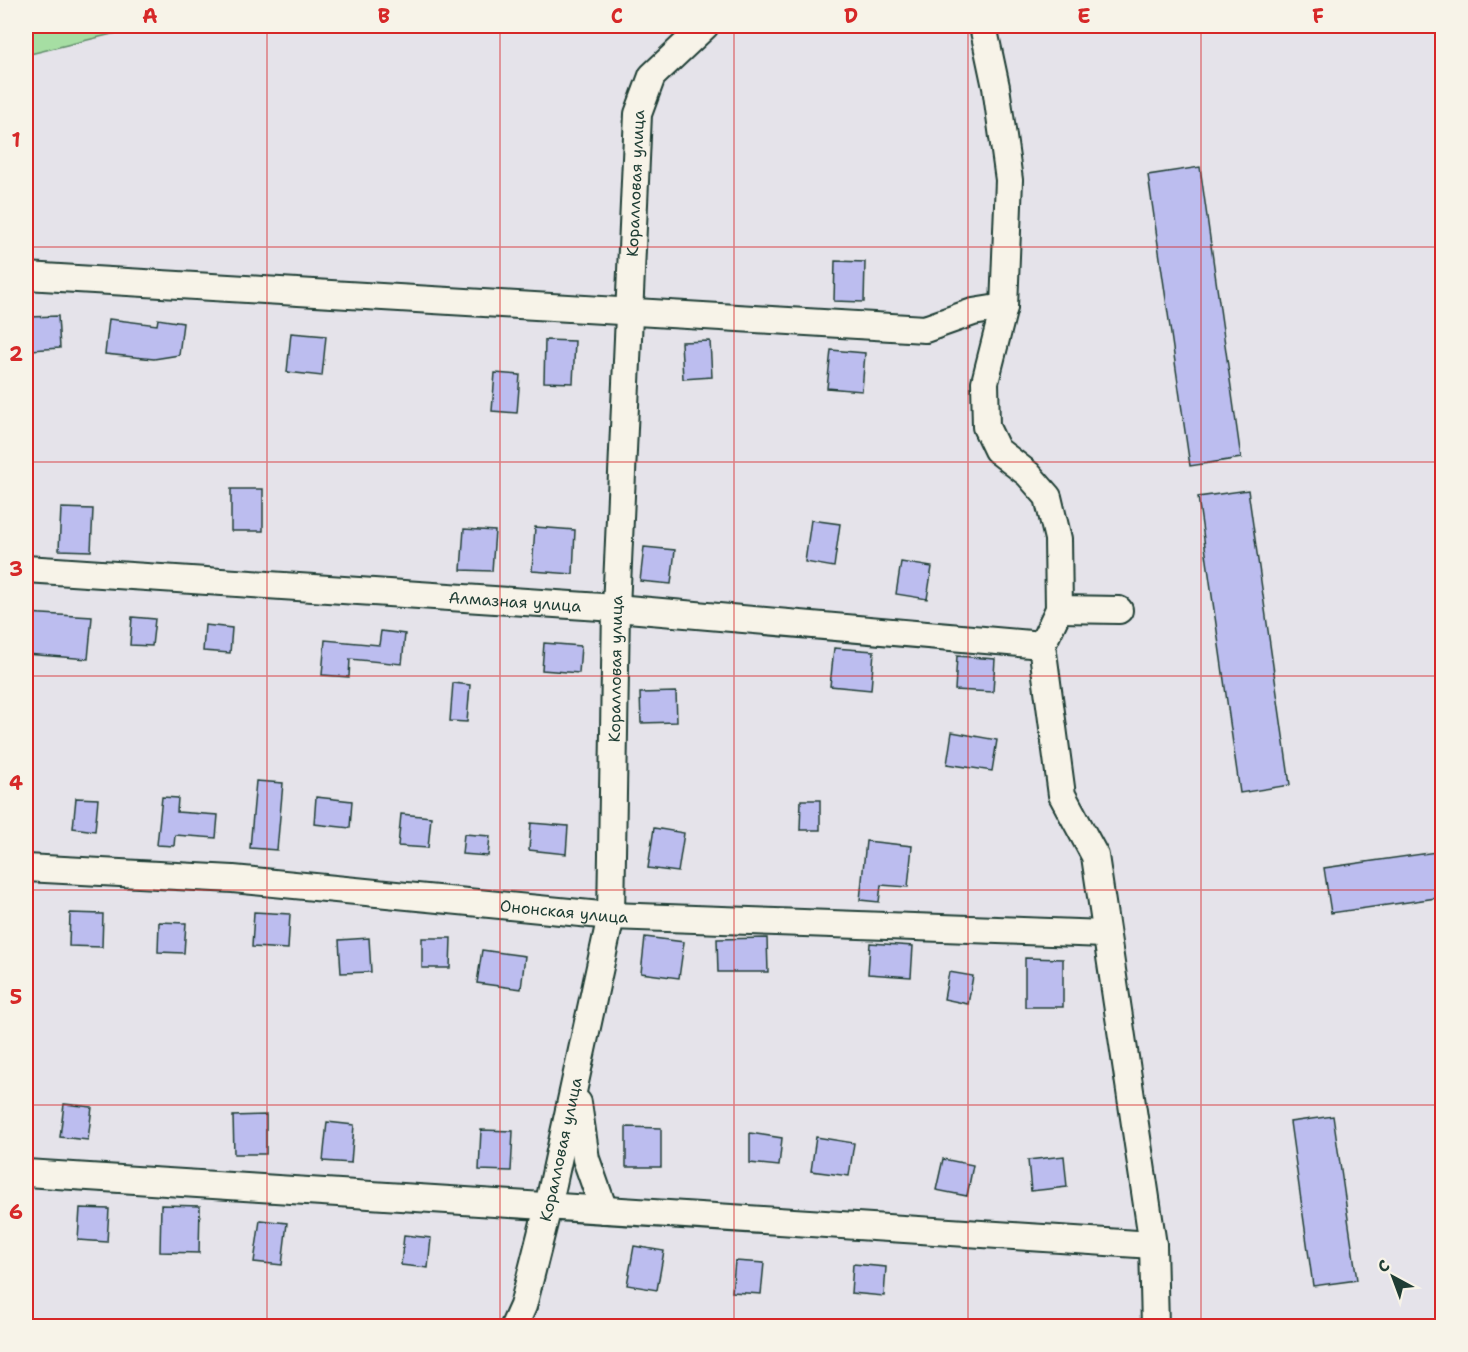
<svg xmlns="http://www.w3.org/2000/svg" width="1468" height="1352" font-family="'Shantell Sans',sans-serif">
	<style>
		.green { fill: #a6dea3; stroke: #628e6c; stroke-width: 1.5 }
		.building { fill: #bcbdef; stroke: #1f3d34; stroke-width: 1.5 }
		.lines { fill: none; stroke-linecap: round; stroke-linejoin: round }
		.minor-casing { stroke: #1f3d34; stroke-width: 30 }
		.minor { stroke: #f7f3e8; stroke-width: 26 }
		.grid { fill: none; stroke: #d62828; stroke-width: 1.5; stroke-opacity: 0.55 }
		.labels { text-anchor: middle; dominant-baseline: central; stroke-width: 4.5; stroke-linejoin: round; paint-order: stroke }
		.street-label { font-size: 16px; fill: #1f3d34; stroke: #f7f3e8 }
		.neatline { fill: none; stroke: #d62828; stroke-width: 2 }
		.grid-label { font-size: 20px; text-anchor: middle; font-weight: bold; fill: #d62828 }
	</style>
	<rect width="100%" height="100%" fill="#e5e3ea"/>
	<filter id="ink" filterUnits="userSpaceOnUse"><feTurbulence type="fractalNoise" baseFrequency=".0167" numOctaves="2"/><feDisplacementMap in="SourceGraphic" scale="12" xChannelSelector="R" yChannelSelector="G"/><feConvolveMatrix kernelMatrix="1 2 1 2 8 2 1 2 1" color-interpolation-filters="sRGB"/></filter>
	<g filter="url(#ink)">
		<polygon class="green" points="26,26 160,26 112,34 26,55"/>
		<g class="building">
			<polygon points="1200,167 1241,458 1190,466 1148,175"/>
			<polygon points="835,261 865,262 864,302 834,301"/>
			<polygon points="58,316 60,348 31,350 29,317"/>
			<polygon points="109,319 157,325 158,319 183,323 179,355 154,359 105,354"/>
			<polygon points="291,333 326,336 322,376 287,372"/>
			<polygon points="545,340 575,341 573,383 544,382"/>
			<polygon points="710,341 712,377 683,379 681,342"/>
			<polygon points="831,350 865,353 862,391 827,388"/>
			<polygon points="495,373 520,375 517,413 492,411"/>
			<rect x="231" y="489" width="32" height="42"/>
			<polygon points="1248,490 1290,785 1240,793 1198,497"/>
			<polygon points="61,508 93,509 91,551 59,550"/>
			<polygon points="811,520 840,524 834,567 805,562"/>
			<polygon points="535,527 575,530 573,574 532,571"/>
			<polygon points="464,529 495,531 492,571 461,570"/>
			<polygon points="644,547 675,550 671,584 640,581"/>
			<polygon points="901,562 932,567 927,599 896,594"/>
			<polygon points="26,613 92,617 88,659 26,654"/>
			<polygon points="132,617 155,619 152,646 130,645"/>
			<polygon points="205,625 232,628 230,653 203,651"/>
			<polygon points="381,631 405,634 402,664 350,659 349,677 322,675 325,640 379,645"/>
			<polygon points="544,643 581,646 579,673 542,670"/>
			<polygon points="834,648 874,651 871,690 830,686"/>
			<polygon points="957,656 995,659 993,692 955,690"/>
			<polygon points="453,683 470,685 467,722 450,721"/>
			<polygon points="676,692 677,722 641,723 640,693"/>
			<polygon points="952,732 997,740 992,771 947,764"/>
			<polygon points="256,781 283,783 277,850 250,848"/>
			<polygon points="162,797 178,798 177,812 218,815 216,838 175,835 174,846 157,845"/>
			<polygon points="316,797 352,801 350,828 314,824"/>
			<polygon points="76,798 98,799 95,831 73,828"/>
			<polygon points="801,800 820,800 820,830 800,830"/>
			<polygon points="401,814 431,817 428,848 398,846"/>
			<polygon points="531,823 568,826 566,854 529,850"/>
			<polygon points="654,828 684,833 678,872 648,868"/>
			<polygon points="464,834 490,836 488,856 462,854"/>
			<polygon points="866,841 912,846 908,887 881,885 879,902 860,900"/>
			<polygon points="1443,851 1443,897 1331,913 1324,868"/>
			<polygon points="254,912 290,914 288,949 252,947"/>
			<polygon points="70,913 103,914 102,947 69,946"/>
			<polygon points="159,922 186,923 184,953 158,952"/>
			<polygon points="645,937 684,942 679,978 641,973"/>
			<polygon points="369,938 371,972 341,973 339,940"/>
			<polygon points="422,938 451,938 450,968 422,968"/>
			<polygon points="767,938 768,972 718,972 717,939"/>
			<polygon points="870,943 913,946 911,977 868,974"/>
			<polygon points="482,950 525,956 521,989 477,983"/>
			<polygon points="1025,958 1063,959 1063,1007 1025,1007"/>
			<polygon points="949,972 973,976 968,1004 944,999"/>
			<polygon points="64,1104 92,1107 88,1140 60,1137"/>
			<polygon points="266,1115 266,1154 234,1154 233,1116"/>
			<polygon points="1333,1116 1357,1280 1313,1286 1290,1122"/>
			<polygon points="327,1122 354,1125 351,1163 323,1161"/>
			<polygon points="626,1127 661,1128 661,1167 626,1167"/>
			<polygon points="481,1130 513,1131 511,1171 479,1170"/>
			<polygon points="750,1133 782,1138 779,1166 750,1163"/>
			<polygon points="816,1137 854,1143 849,1176 811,1171"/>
			<polygon points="1064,1156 1067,1187 1031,1191 1028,1160"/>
			<polygon points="943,1159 973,1165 967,1196 936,1190"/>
			<polygon points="161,1205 200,1206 199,1253 160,1252"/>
			<polygon points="80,1208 109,1209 107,1242 78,1240"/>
			<polygon points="260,1220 287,1223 282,1265 254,1262"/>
			<polygon points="404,1235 431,1238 428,1268 401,1265"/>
			<polygon points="634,1246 664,1251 657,1290 627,1285"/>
			<polygon points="735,1261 764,1263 761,1294 732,1292"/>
			<polygon points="853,1264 886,1267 884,1296 851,1293"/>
		</g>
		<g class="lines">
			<g class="minor-casing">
				<g id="minor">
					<polyline points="983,26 996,87 1009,180 1004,307 985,382 986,427 997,450 1028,474 1048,497 1058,539 1059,609 1119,610"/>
					<polyline points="26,276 925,329 973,312 1004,307"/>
					<path id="s1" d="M 26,569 L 616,608 L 1042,645"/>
					<polyline points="1059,609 1042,645 1062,795 1095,856 1153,1245 1155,1326"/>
					<path id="s2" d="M 26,868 L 233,879 L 611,916 L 1105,934"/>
					<polyline points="578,1103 586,1159 604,1210"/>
					<polyline points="26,1173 1153,1245"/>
					<path id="s3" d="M 514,1326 L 523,1306 L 548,1207 L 611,916 L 616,608 L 638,114 L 652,76 L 705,26"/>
				</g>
			</g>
			<use href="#minor" class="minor"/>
		</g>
	</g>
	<path class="grid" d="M 267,26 L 267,1326M 500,26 L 500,1326M 734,26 L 734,1326M 968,26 L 968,1326M 1201,26 L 1201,1326M 26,247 L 1442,247M 26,462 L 1442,462M 26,676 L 1442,676M 26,890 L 1442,890M 26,1105 L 1442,1105"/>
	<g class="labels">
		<g class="street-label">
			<text stroke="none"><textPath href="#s3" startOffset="1155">Коралловая улица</textPath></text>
			<text stroke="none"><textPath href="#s1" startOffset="490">Алмазная улица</textPath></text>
			<text stroke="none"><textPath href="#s3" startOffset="669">Коралловая улица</textPath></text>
			<text stroke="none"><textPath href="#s2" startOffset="540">Ононская улица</textPath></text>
			<text stroke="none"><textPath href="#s3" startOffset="183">Коралловая улица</textPath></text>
		</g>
	</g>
	<rect width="1468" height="1352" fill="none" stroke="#f7f3e8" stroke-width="66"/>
	<g transform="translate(1393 1277) rotate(319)" stroke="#f7f3e8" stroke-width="4.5" paint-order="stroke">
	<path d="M0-4.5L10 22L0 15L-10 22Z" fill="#1f3d34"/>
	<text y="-9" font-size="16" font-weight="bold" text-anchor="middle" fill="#1f3d34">С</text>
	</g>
	<rect x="33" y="33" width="1402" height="1286" class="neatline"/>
	<g class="grid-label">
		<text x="150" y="23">A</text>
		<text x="384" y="23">B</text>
		<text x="617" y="23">C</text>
		<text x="851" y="23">D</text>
		<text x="1084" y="23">E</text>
		<text x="1318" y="23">F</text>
		<text x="16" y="147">1</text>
		<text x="16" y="361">2</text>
		<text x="16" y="576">3</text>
		<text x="16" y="790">4</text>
		<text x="16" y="1004">5</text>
		<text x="16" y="1219">6</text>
	</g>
</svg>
